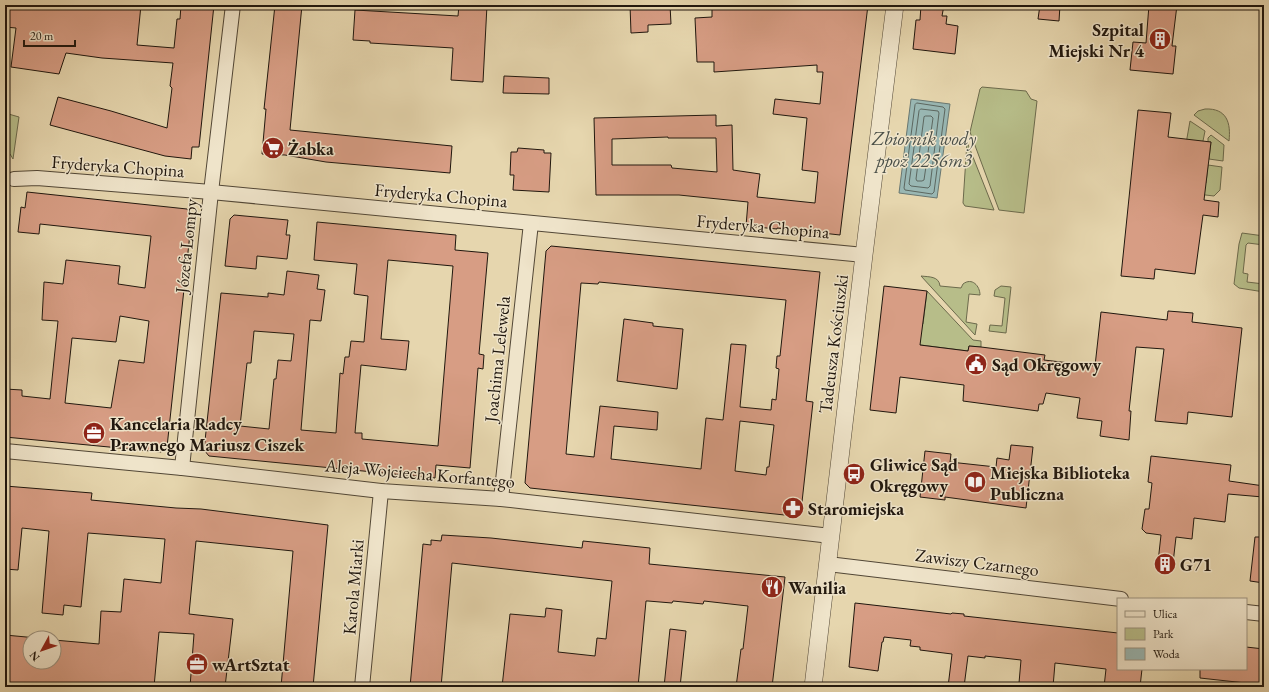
<svg xmlns="http://www.w3.org/2000/svg" width="1269" height="692" font-family="'EB Garamond',serif">
	<style>
		.green { fill: #b7bd89; stroke: #6c6a4c }
		.water { fill: #99b7b3; stroke: #697771 }
		.lines { fill: none; stroke-linecap: round; stroke-linejoin: round }
		.shore { stroke: #5c6760; stroke-width: 1 }
		.building { fill: #d79d84; stroke: #20170e; fill-rule: evenodd }
		.minor-casing { stroke: #524736; stroke-width: 16 }
		.tertiary-casing { stroke: #524736; stroke-width: 18 }
		.minor { stroke: #efe4ca; stroke-width: 14 }
		.tertiary { stroke: #efe4ca; stroke-width: 17 }
		.labels { text-anchor: middle; dominant-baseline: central; stroke-width: 3; stroke-linejoin: round; paint-order: stroke }
		.poi-label { font-size: 18px; font-weight: bold; fill: #20170e; stroke: #efe4ca; text-anchor: start }
		.street-label { font-size: 18px; fill: #20170e; stroke: #efe4ca }
		.water-label { font-size: 19px; font-style: italic; fill: #4a4f48; stroke: #efe4ca }
	</style>
	<rect width="100%" height="100%" fill="#e6d6ae"/>
	<filter id="stains"><feTurbulence type="fractalNoise" baseFrequency=".005" numOctaves="4"/><feColorMatrix values="0 0 0 0 .2 0 0 0 0 .09 0 0 0 0 .02 0 0 0 .5 -.17"/></filter>
	<radialGradient id="worn" r=".72"><stop offset=".6" stop-color="#630" stop-opacity="0"/><stop offset="1" stop-color="#630" stop-opacity=".3"/></radialGradient>
	<g class="green">
		<polygon points="982,87 1026,91 1031,99 1037,101 1024,213 999,210 970,132 980,89"/>
		<path d="M 1205,109 C 1227,108 1231,123 1229,141 L 1194,115 L 1198,111 Z"/>
		<polygon points="5,113 19,117 13,159 10,154 5,154"/>
		<polygon points="1190,121 1205,131 1203,141 1184,155"/>
		<polygon points="1211,135 1224,145 1223,161 1209,159 1211,142 1208,142 1208,138"/>
		<polygon points="967,142 994,210 965,206 963,203"/>
		<polygon points="1208,165 1222,167 1220,190 1214,196 1180,192 1186,181 1206,183"/>
		<polygon points="1242,233 1264,236 1264,245 1248,243 1246,245 1243,273 1248,274 1247,282 1264,284 1264,292 1239,288 1234,284 1239,244"/>
		<path d="M 921,276 C 929,277 939,276 940,286 L 961,288 L 963,284 C 972,277 980,286 980,295 L 969,294 L 966,322 L 977,324 L 975,335 Z"/>
		<polygon points="1001,286 1011,287 1006,333 989,331 990,325 1002,326 1005,298 994,296 995,290"/>
		<polygon points="927,291 973,340 981,341 981,347 969,346 968,351 905,343 908,323 923,324"/>
	</g>
	<polygon class="water" points="911,99 950,104 937,198 899,193"/>
	<g class="lines">
		<g class="shore">
			<polygon points="917,103 943,107 945,109 934,192 932,194 905,190 904,188 915,105"/>
			<polygon points="921,109 938,111 939,113 930,186 928,188 911,186 909,184 919,111"/>
			<polygon points="926,116 931,116 933,118 924,180 922,181 917,181 916,179 924,117"/>
		</g>
	</g>
	<g class="building">
		<polygon points="5,5 141,5 137,45 174,48 177,19 180,19 181,5 214,5 199,147 192,147 191,159 165,156 50,125 58,97 111,111 167,128 172,88 170,86 173,63 102,58 66,53 59,74 11,67 16,28 5,27"/>
		<polygon points="275,5 302,5 290,130 452,146 450,173 326,162 285,155 262,154 266,109 264,109"/>
		<polygon points="459,5 487,5 483,82 451,80 453,48 370,43 370,41 353,40 355,10 458,16"/>
		<polygon points="630,5 670,5 671,24 648,25 648,32 631,33"/>
		<path d="M 712,5 L 868,5 L 840,235 L 777,228 L 777,229 L 746,226 L 748,202 L 679,195 L 596,195 L 594,118 L 716,115 L 716,126 L 732,125 L 733,170 L 760,174 L 757,197 L 815,203 L 818,172 L 802,170 L 807,118 L 773,114 L 775,99 L 820,104 L 823,72 L 817,72 L 817,65 L 714,72 L 714,62 L 697,62 L 695,18 L 712,17 ZM 668,137 L 668,138 L 716,138 L 717,172 L 672,168 L 671,165 L 612,165 L 612,139 Z"/>
		<polygon points="921,5 944,5 942,16 947,16 946,24 958,26 955,54 913,49 916,20 920,20"/>
		<polygon points="1040,5 1060,5 1059,21 1038,19"/>
		<polygon points="1149,5 1177,5 1172,46 1176,46 1173,74 1130,70 1133,42 1146,43"/>
		<polygon points="504,76 549,78 549,94 503,93"/>
		<polygon points="1138,110 1171,113 1168,137 1211,142 1204,200 1219,202 1218,217 1203,215 1195,274 1155,269 1154,279 1121,276"/>
		<polygon points="518,148 544,150 544,153 551,153 549,192 513,190 514,175 510,175 511,152 517,152"/>
		<path d="M 27,192 L 187,209 L 192,215 L 167,447 L 161,452 L 5,437 L 5,389 L 22,390 L 22,396 L 50,399 L 58,321 L 42,320 L 44,282 L 63,284 L 66,260 L 120,266 L 118,284 L 145,288 L 151,236 L 40,224 L 39,234 L 18,232 L 21,207 L 25,208 ZM 120,316 L 149,321 L 144,363 L 119,360 L 111,408 L 65,403 L 72,338 L 116,342 Z"/>
		<polygon points="234,215 288,220 286,235 290,235 287,259 257,256 256,269 225,266 230,219"/>
		<path d="M 317,222 L 456,235 L 455,250 L 488,253 L 479,354 L 484,355 L 483,369 L 478,368 L 470,468 L 436,465 L 435,478 L 209,456 L 204,450 L 221,293 L 268,297 L 268,293 L 284,295 L 287,271 L 319,275 L 317,289 L 325,290 L 321,321 L 310,320 L 301,430 L 336,433 L 340,373 L 343,374 L 345,357 L 349,357 L 351,341 L 364,342 L 368,296 L 354,294 L 357,264 L 314,260 ZM 388,260 L 453,266 L 438,446 L 362,439 L 362,433 L 355,433 L 361,365 L 406,370 L 409,341 L 381,339 ZM 254,331 L 294,334 L 291,361 L 278,360 L 276,379 L 274,379 L 269,429 L 240,426 L 247,363 L 251,363 Z"/>
		<path d="M 551,246 L 820,272 L 806,401 L 813,402 L 801,511 L 794,516 L 530,488 L 525,483 L 546,251 ZM 599,282 L 786,300 L 780,356 L 777,356 L 776,368 L 779,369 L 776,400 L 772,399 L 771,410 L 740,407 L 746,345 L 731,344 L 723,420 L 706,418 L 701,469 L 611,459 L 614,426 L 657,430 L 658,412 L 600,406 L 594,457 L 566,454 L 581,283 L 598,284 ZM 740,421 L 774,425 L 769,467 L 767,467 L 766,475 L 735,471 Z"/>
		<polygon points="884,286 927,291 920,345 968,351 969,346 981,347 1045,355 1044,360 1095,366 1101,312 1167,320 1168,311 1193,313 1192,322 1242,328 1232,417 1188,412 1187,424 1155,421 1164,349 1136,347 1129,411 1131,411 1129,440 1100,436 1102,421 1077,418 1080,398 1046,393 1043,404 1039,404 1038,411 963,401 964,385 900,377 896,413 870,410"/>
		<polygon points="624,319 653,323 653,326 683,329 677,389 617,381"/>
		<polygon points="1011,445 1033,447 1026,508 945,497 945,500 920,497 925,451 951,454 950,462 996,467 997,458 1009,460"/>
		<polygon points="1151,456 1231,465 1229,481 1264,486 1263,497 1228,494 1225,522 1194,518 1192,539 1176,537 1172,572 1157,571 1161,535 1146,533 1142,529 1145,509 1149,509 1152,483 1148,482"/>
		<polygon points="5,486 92,493 91,500 176,508 201,509 328,525 313,687 281,687 293,551 196,541 189,614 233,619 225,687 190,687 194,634 159,632 154,687 5,687 5,635 37,638 30,638 30,662 54,662 54,640 99,644 101,611 121,612 124,579 161,583 165,539 88,533 81,607 64,605 63,615 42,613 49,531 22,528 18,570 5,569"/>
		<polygon points="442,535 491,538 582,548 583,541 650,548 649,564 785,577 772,687 736,687 741,649 743,649 748,606 704,601 703,604 673,601 672,603 648,601 646,601 638,687 502,687 510,614 545,617 546,608 562,610 558,652 595,656 597,638 606,639 612,581 452,563 441,687 410,687 423,544 431,545 431,540 441,541"/>
		<polygon points="1255,537 1264,537 1264,583 1250,581"/>
		<polygon points="855,603 951,614 952,613 964,614 964,616 1118,633 1118,669 1142,669 1140,687 1104,687 1106,669 1055,663 1053,687 1020,687 1020,684 1019,683 1021,660 985,656 985,658 968,656 964,687 948,687 952,654 920,650 920,647 910,646 911,640 884,637 883,642 882,642 878,671 849,667"/>
		<polygon points="670,629 686,631 680,687 664,687"/>
		<polygon points="1246,647 1264,649 1264,685 1200,678 1200,669 1246,669"/>
	</g>
	<g class="lines">
		<g class="minor-casing">
			<g id="minor">
				<polyline points="14,179 37,178 211,192 864,255"/>
				<polyline points="5,451 182,468 381,491 501,499 831,536"/>
				<polyline points="182,468 211,192 233,5"/>
				<polyline points="501,499 531,223"/>
				<polyline points="828,564 1121,599"/>
				<polyline points="1246,612 1264,614"/>
				<polyline points="362,687 381,491"/>
			</g>
		</g>
		<g class="tertiary-casing">
			<polyline id="tertiary" points="813,687 864,255 895,5"/>
		</g>
		<use href="#minor" class="minor"/>
		<use href="#tertiary" class="tertiary"/>
	</g>
	<defs>
		<g id="building-disc" transform="scale(1.15)"><circle r="9.5" fill="#8f2418" stroke="#efe4ca"/><path d="M-4-6H4V6H1V3H-1V6H-4ZM-2.5-4.3h1.7v1.8h-1.7ZM.8-4.3h1.7v1.8H.8ZM-2.5-1h1.7V.8h-1.7ZM.8-1h1.7V.8H.8Z" fill="#fff"/></g>
		<g id="supermarket-disc" transform="scale(1.15)"><circle r="9.5" fill="#8f2418" stroke="#efe4ca"/><path d="M-6-5.5h2.5l.6 2H6L4.5 2H-2.5L-4.4-4H-6ZM-1.5 3.2a1.3 1.3 0 1 0 .1 0ZM3 3.2a1.3 1.3 0 1 0 .1 0Z" fill="#fff"/></g>
		<g id="civic-disc" transform="scale(1.15)"><circle r="9.5" fill="#8f2418" stroke="#efe4ca"/><path d="M-.6-6.5H3V-4.5H.6V-3L4-1V1h2V6H-6V1h2V-1L-.6-3ZM-1.2 2.5V6h2.4V2.5Z" fill="#fff"/></g>
		<g id="office-disc" transform="scale(1.15)"><circle r="9.5" fill="#8f2418" stroke="#efe4ca"/><path d="M-6-3h4V-5.5h4V-3h4V5H-6ZM-1-4.5V-3h2v-1.5ZM-6 0V1H6V0Z" fill="#fff"/></g>
		<g id="bus-disc" transform="scale(1.15)"><circle r="9.5" fill="#8f2418" stroke="#efe4ca"/><path d="M-5-6H5V4H4V6H2V4H-2V6H-4V4H-5ZM-3.5-4V0h7V-4ZM-3.5 1.2v1.5H-2V1.2ZM2 1.2v1.5H3.5V1.2Z" fill="#fff"/></g>
		<g id="library-disc" transform="scale(1.15)"><circle r="9.5" fill="#8f2418" stroke="#efe4ca"/><path d="M-6-4Q-3-5.5-.7-3.5V5Q-3 3-6 4ZM6-4Q3-5.5 .7-3.5V5Q3 3 6 4Z" fill="#fff"/></g>
		<g id="pharmacy-disc" transform="scale(1.15)"><circle r="9.5" fill="#8f2418" stroke="#efe4ca"/><path d="M-2-6h4v4h4v4h-4v4h-4v-4h-4v-4h4Z" fill="#fff"/></g>
		<g id="restaurant-disc" transform="scale(1.15)"><circle r="9.5" fill="#8f2418" stroke="#efe4ca"/><path d="M-5-6h1v4h1v-4h1v4h1v-4h1v5L-1.5 .5V6h-2V.5L-5-1ZM5-6V6H3V1.5H1.5Q1.5-4 5-6Z" fill="#fff"/></g>
	</defs>
	<g fill-rule="evenodd">
		<use href="#building-disc" x="1160" y="39"/>
		<use href="#supermarket-disc" x="273" y="148"/>
		<use href="#civic-disc" x="976" y="364"/>
		<use href="#office-disc" x="94" y="433"/>
		<use href="#bus-disc" x="854" y="474"/>
		<use href="#library-disc" x="975" y="482"/>
		<use href="#pharmacy-disc" x="793" y="508"/>
		<use href="#building-disc" x="1165" y="564"/>
		<use href="#restaurant-disc" x="772" y="587"/>
		<use href="#office-disc" x="197" y="664"/>
	</g>
	<g class="labels">
		<g class="poi-label">
			<text x="1144" y="29" text-anchor="end">Szpital<tspan x="1144" dy="21">Miejski Nr 4</tspan></text>
			<text x="288" y="148">Żabka</text>
			<text x="992" y="364">Sąd Okręgowy</text>
			<text x="110" y="423">Kancelaria Radcy<tspan x="110" dy="21">Prawnego Mariusz Ciszek</tspan></text>
			<text x="870" y="464">Gliwice Sąd<tspan x="870" dy="21">Okręgowy</tspan></text>
			<text x="990" y="472">Miejska Biblioteka<tspan x="990" dy="21">Publiczna</tspan></text>
			<text x="808" y="508">Staromiejska</text>
			<text x="1180" y="564">G71</text>
			<text x="788" y="587">Wanilia</text>
			<text x="212" y="664">wArtSztat</text>
		</g>
		<g class="street-label">
			<text transform="translate(118 166) rotate(4)">Fryderyka Chopina</text>
			<text transform="translate(441 195) rotate(5)">Fryderyka Chopina</text>
			<text transform="translate(763 226) rotate(5)">Fryderyka Chopina</text>
			<text transform="translate(186 246) rotate(-84)">Józefa Lompy</text>
			<text transform="translate(833 344) rotate(-83)">Tadeusza Kościuszki</text>
			<text transform="translate(497 359) rotate(-84)">Joachima Lelewela</text>
			<text transform="translate(420 473) rotate(5)">Aleja Wojciecha Korfantego</text>
			<text transform="translate(977 562) rotate(7)">Zawiszy Czarnego</text>
			<text transform="translate(353 587) rotate(-85)">Karola Miarki</text>
		</g>
		<g class="water-label">
			<text x="924" y="138">Zbiornik wody<tspan x="924" dy="22">ppoż 2256m3</tspan></text>
		</g>
	</g>
	<rect width="1269" height="692" fill="none" stroke="#e6d6ae" stroke-width="20"/>
	<rect x="6" y="6" width="1257" height="680" fill="none" stroke="#20170e" stroke-width="2"/>
	<rect x="10" y="10" width="1249" height="672" fill="none" stroke="#20170e"/>
	<rect x="1117" y="598" width="130" height="72" fill="#efe4ca" stroke="#9c927f"/>
	<rect x="1125" y="611" width="20" height="6" fill="#efe4ca" stroke="#9c927f"/>
	<text x="1153" y="618" font-size="12" fill="#20170e">Ulica</text>
	<rect x="1125" y="628" width="20" height="12" fill="#b7bd89" stroke="#9c927f"/>
	<text x="1153" y="638" font-size="12" fill="#20170e">Park</text>
	<rect x="1125" y="648" width="20" height="12" fill="#99b7b3" stroke="#9c927f"/>
	<text x="1153" y="658" font-size="12" fill="#20170e">Woda</text>
	<g transform="translate(42 650) rotate(230)"><circle r="19" fill="#efe4ca" stroke="#9c927f"/>
	<path d="M0-3L7 15L0 10L-7 15Z" fill="#8f2418"/>
	<text y="-6" font-size="11" font-weight="bold" text-anchor="middle" fill="#20170e">N</text>
	</g>
	<path d="M24 40v6h51v-6" fill="none" stroke="#20170e" stroke-width="2"/>
	<text x="30" y="40" font-size="12" fill="#20170e" stroke="#efe4ca" stroke-width="3" paint-order="stroke">20 m</text>
	<rect width="100%" height="100%" filter="url(#stains)"/>
	<rect width="100%" height="100%" fill="url(#worn)"/>
</svg>
